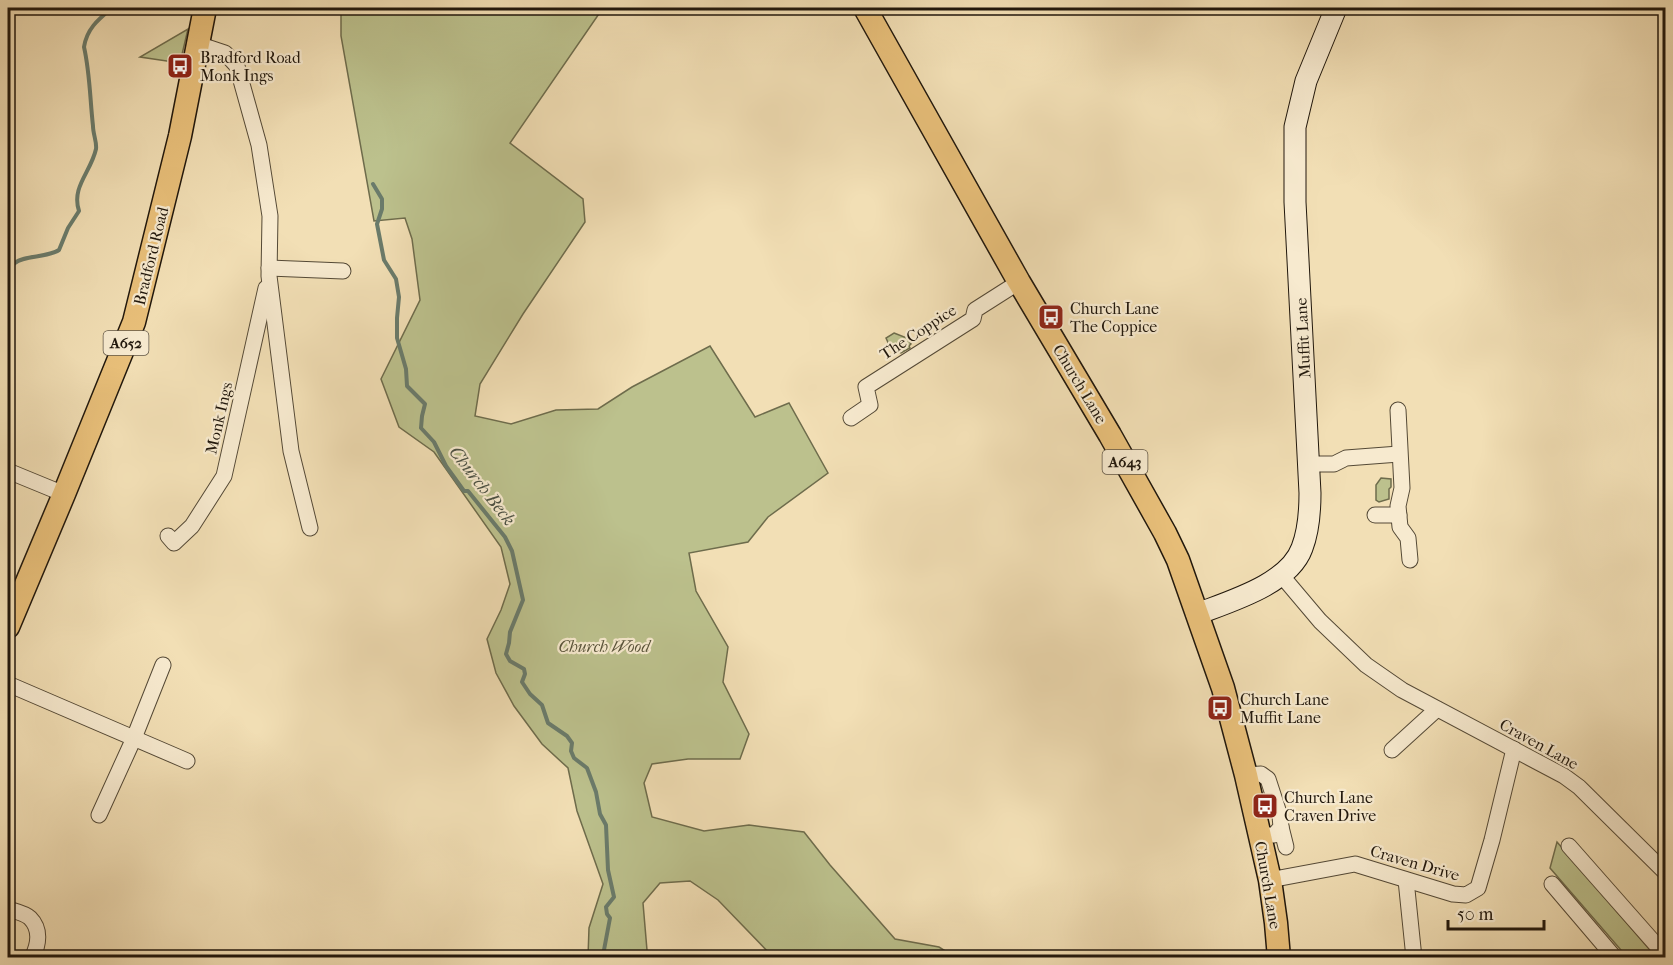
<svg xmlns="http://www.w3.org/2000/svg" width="1673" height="965" font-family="'IM FELL French Canon',serif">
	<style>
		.green { fill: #bcc18d; stroke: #6e6c4c; stroke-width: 1.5 }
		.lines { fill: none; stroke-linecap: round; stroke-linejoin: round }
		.stream { stroke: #6a7b6b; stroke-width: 4 }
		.street-casing { stroke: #544936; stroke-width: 17 }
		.secondary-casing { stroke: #20170c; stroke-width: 23 }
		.primary-casing { stroke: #20170c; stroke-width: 25 }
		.street { stroke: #f7eacf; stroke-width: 15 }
		.secondary { stroke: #f7eacf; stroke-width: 21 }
		.primary { stroke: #e9c07a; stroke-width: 22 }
		.labels { text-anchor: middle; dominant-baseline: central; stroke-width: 4.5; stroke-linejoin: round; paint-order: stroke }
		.shield { fill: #f7eacf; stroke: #605646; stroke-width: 1.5 }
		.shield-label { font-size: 15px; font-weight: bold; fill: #20170c }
		.poi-label { font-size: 16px; fill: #20170c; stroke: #f7eacf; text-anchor: start }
		.street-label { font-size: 16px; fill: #20170c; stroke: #f7eacf }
		.park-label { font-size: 16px; font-style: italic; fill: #575239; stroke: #f7eacf }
		.water-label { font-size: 18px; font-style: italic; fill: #4b5144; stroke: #f7eacf }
	</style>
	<rect width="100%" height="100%" fill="#f2dfb5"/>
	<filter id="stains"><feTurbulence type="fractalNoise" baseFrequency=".00333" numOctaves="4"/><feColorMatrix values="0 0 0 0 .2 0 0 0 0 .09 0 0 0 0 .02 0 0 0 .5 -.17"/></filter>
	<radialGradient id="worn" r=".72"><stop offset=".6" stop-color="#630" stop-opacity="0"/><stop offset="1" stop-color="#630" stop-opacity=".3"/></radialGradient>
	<g class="green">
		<polygon points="341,8 603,8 510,143 583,199 585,222 523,314 480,384 475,416 511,424 556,410 598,409 632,387 710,346 755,417 789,403 828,473 768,517 748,542 689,553 696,591 728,647 723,682 749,734 740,759 688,759 652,764 644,783 652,817 704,831 749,825 804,832 830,865 895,939 939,947 955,957 773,957 718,900 690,881 660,883 643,903 647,950 651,957 588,957 589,928 603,884 577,811 568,768 542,744 514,706 496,673 487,639 501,610 510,584 501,547 434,452 399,427 381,379 420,300 412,239 405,218 374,221 341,36"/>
		<polygon points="188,29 180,63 140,57"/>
		<polygon points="894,333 907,338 911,344 909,346 910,348 901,353 891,349 886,338"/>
		<polygon points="1381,478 1391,479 1391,487 1389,489 1389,499 1379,502 1376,500 1376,485"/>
		<polygon points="1557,842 1656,957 1627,957 1550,868"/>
	</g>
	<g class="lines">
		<g class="stream">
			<polyline points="373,184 382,199 382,209 377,224 384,260 396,279 399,297 397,318 397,338 406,369 407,386 425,404 422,416 421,428 434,442 446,466 464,491 468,491 505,537 512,551 523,600 510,632 509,643 506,654 510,661 524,669 525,674 522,682 530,694 542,705 548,723 567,736 572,743 571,751 574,758 587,768 596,792 600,814 606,825 608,870 614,897 606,907 607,914 610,918 604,950 605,958"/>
			<path d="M 8,276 C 9,272 11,266 15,263 C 24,255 47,258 59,250 L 68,228 L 79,211 C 71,187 91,172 96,149 C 97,142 93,134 93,126 C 90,100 90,73 84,47 C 87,28 99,19 112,8"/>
		</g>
		<g class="street-casing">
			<g id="street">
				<polyline points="198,44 225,53 237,66 259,145 270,216 269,276 291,451 310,528"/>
				<polyline points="269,268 343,271"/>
				<polyline points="1398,410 1402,488 1398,506 1400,527 1408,538 1410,560"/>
				<polyline points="851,418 870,405 866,387 973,319 975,310 1019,282"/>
				<polyline points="1308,464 1334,464 1346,458 1399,454"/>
				<polyline points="8,471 64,494"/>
				<polyline points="1375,515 1399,515"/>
				<polyline points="168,536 174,543 192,526 224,476 266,288"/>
				<polyline points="1282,576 1320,621 1366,665 1402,690 1564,776 1579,787 1666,873"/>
				<polyline points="8,684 187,761"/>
				<polyline points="1392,750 1437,709"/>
				<polyline points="1246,775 1261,774 1268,779 1280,816 1281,827 1274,835 1260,835"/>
				<polyline points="99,815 134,738 163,665"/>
				<polyline points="1281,827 1286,847"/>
				<polyline points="1569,846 1666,956"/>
				<polyline points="1270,880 1355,864 1453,894 1466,895 1478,888 1492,840 1514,749"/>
				<polyline points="1406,880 1414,958"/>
				<polyline points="1552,884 1615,958"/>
				<path d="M 8,909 C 14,911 25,913 30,918 C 41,929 39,944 32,958"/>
			</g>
		</g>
		<g class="secondary-casing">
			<path id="secondary" d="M 1197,614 C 1231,601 1289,584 1302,548 C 1309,530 1310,512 1310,493 L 1295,202 L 1295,127 L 1306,81 L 1336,8"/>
		</g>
		<g class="primary-casing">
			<g id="primary">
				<polyline points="865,8 1019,282 1110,435 1165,533 1178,560 1223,688 1246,775 1270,880 1276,923 1279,958"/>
				<polyline points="8,627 64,494 134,322 180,136 205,8"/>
			</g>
		</g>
		<use href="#street" class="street"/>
		<use href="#secondary" class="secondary"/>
		<use href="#primary" class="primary"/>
	</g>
	<defs>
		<g id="bus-square" transform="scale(1.35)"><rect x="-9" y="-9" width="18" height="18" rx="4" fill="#8f2418" stroke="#f7eacf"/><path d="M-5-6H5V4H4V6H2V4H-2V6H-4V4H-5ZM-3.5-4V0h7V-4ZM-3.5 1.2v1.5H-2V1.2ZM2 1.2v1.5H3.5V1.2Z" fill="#fff"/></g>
	</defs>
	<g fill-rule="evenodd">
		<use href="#bus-square" x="180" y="66"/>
		<use href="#bus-square" x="1051" y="317"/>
		<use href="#bus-square" x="1220" y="708"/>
		<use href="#bus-square" x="1265" y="806"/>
	</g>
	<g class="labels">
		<g class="shield">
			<rect x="103.5" y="331" width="45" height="24" rx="4.5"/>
			<rect x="1102.5" y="450" width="45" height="24" rx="4.5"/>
		</g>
		<g class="shield-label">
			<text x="126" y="343">A652</text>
			<text x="1125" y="462">A643</text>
		</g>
		<g class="poi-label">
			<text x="200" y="57">Bradford Road<tspan x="200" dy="18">Monk Ings</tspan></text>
			<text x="1070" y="308">Church Lane<tspan x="1070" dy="18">The Coppice</tspan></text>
			<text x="1240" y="699">Church Lane<tspan x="1240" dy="18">Muffit Lane</tspan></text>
			<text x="1284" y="797">Church Lane<tspan x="1284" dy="18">Craven Drive</tspan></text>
		</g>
		<g class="street-label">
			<text transform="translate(151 256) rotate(-76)">Bradford Road</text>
			<text transform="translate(918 332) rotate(-33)">The Coppice</text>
			<text transform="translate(1303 338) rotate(-93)">Muffit Lane</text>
			<text transform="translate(1080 384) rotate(59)">Church Lane</text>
			<text transform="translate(219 418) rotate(-77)">Monk Ings</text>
			<text transform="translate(1539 744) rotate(29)">Craven Lane</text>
			<text transform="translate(1415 863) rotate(16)">Craven Drive</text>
			<text transform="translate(1268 885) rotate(80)">Church Lane</text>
		</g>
		<g class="park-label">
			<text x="604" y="646">Church Wood</text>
		</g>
		<g class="water-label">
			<text transform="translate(482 486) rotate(52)">Church Beck</text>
		</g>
	</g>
	<rect width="1673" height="965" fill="none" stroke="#f2dfb5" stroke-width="30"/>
	<rect x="9" y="9" width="1655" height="947" fill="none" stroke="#20170c" stroke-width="3"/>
	<rect x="15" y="15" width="1643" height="935" fill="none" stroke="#20170c" stroke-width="1.5"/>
	<path d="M1448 920v9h96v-9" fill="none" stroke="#20170c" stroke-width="3"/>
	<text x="1457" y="920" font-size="18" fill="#20170c" stroke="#f7eacf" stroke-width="4.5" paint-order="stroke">50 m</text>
	<rect width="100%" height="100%" filter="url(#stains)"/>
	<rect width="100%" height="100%" fill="url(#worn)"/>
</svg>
